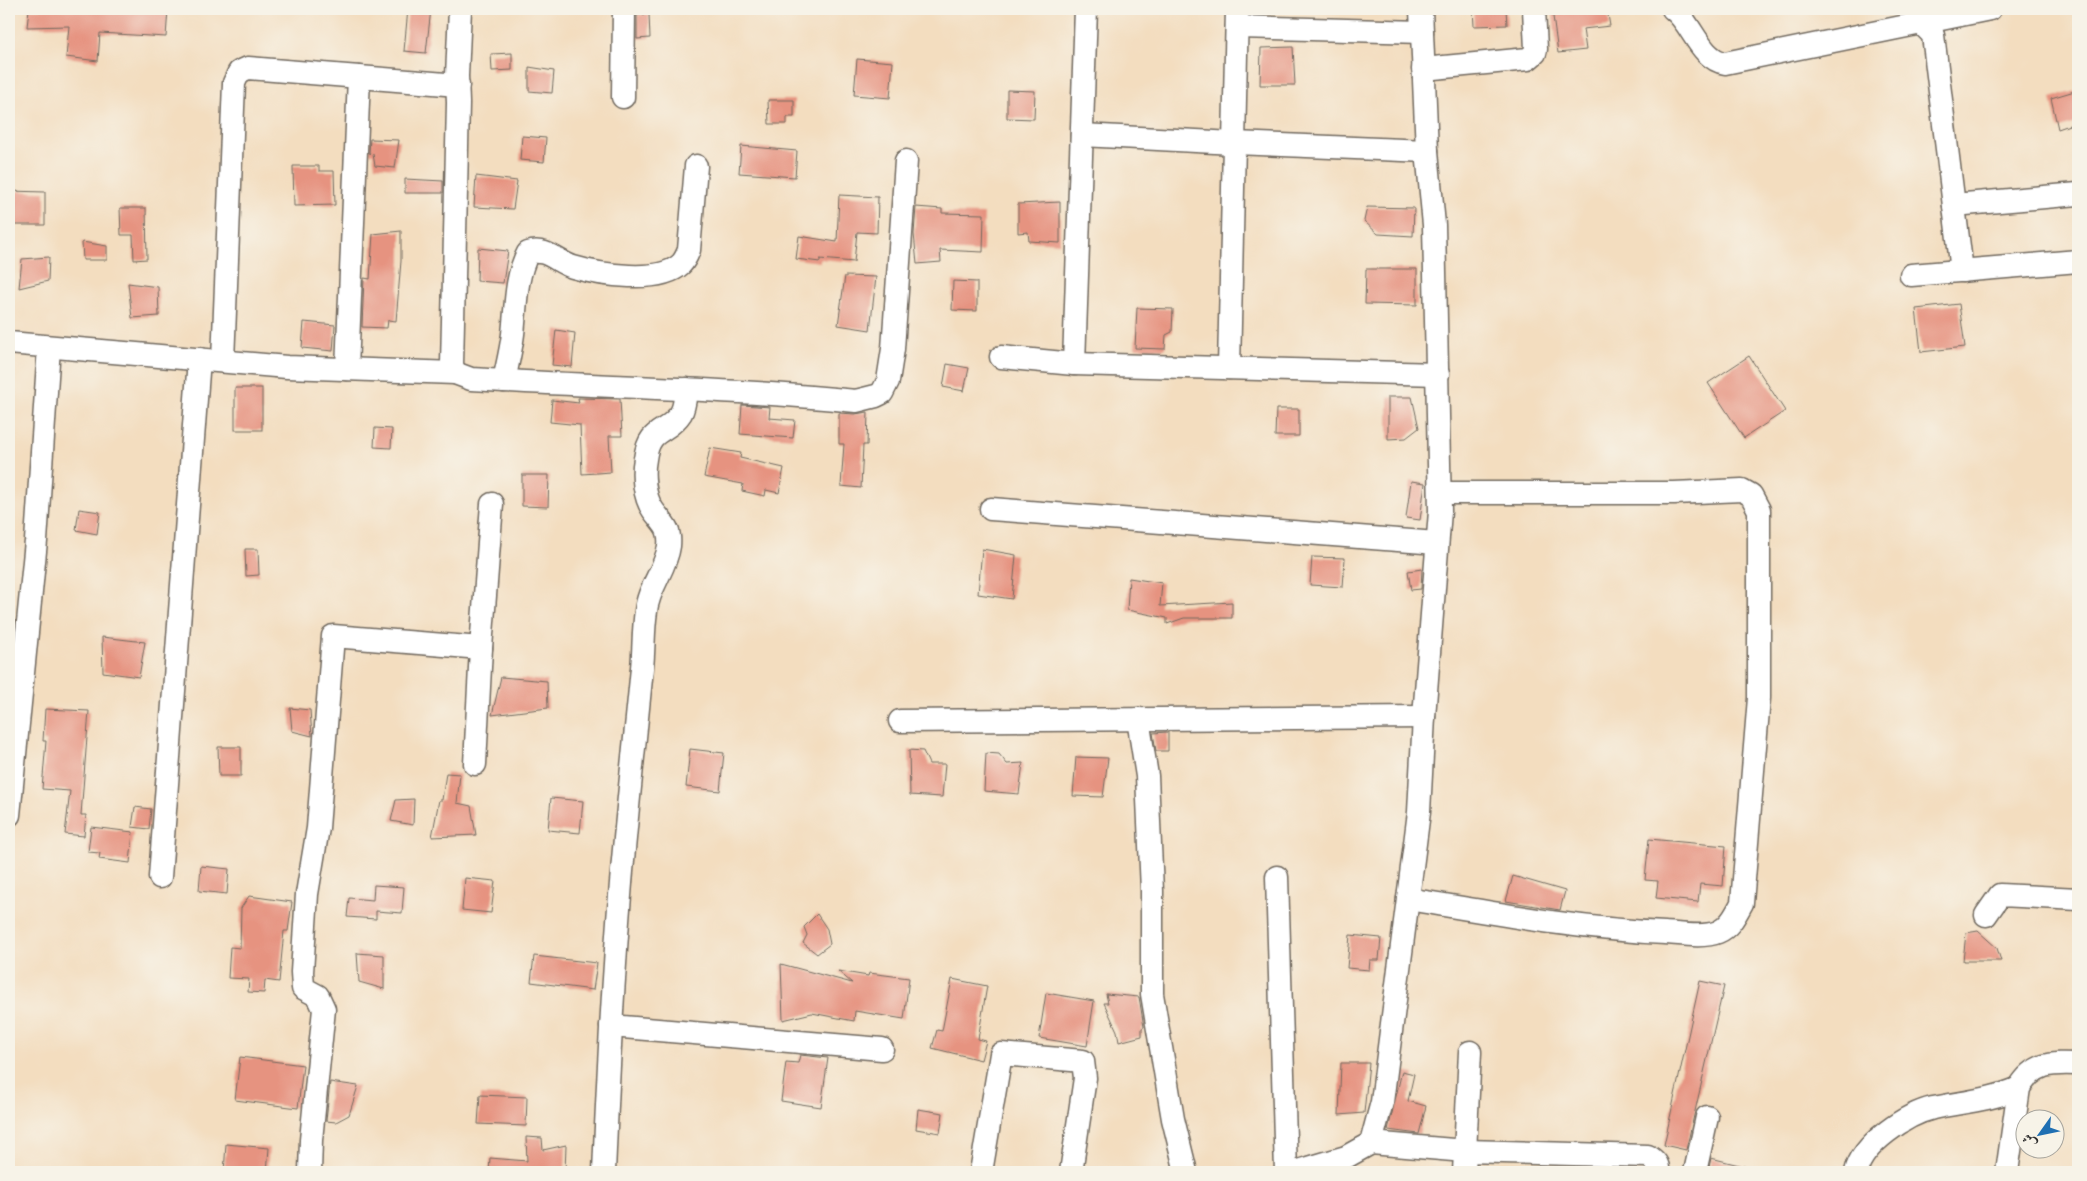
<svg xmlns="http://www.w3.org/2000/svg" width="2087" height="1181" font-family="'Libre Caslon Text',Amiri,serif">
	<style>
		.building { fill: #e69380 }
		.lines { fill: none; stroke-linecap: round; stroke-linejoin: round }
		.minor-casing { stroke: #71695f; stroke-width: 25 }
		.minor { stroke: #fff; stroke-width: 22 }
	</style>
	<rect width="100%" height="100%" fill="#f7f3e8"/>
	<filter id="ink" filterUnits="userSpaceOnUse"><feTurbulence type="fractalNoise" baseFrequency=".02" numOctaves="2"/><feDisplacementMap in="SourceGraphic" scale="10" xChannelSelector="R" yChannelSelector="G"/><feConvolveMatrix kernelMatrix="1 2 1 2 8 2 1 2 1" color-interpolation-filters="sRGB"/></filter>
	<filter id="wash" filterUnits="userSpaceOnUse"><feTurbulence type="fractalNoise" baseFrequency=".0096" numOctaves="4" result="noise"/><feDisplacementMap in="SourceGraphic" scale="20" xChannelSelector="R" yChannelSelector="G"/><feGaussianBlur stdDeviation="1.12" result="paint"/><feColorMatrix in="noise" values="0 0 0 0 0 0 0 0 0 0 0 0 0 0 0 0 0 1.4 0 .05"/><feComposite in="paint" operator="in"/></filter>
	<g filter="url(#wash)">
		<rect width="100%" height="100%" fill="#f3ddbf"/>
		<g id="blocks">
			<g class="building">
				<polygon points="29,9 140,10 140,9 168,9 166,37 100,33 98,61 66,57 69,26 27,27"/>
				<polygon points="408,9 431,9 426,53 404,51"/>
				<polygon points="1473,9 1506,9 1507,25 1474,26"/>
				<polygon points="1552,9 1607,9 1610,26 1583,29 1586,50 1558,53"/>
				<polygon points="649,14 650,38 637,39 637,15"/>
				<polygon points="1293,47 1295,85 1260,85 1261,48"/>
				<polygon points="512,53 512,70 492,71 491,54"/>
				<polygon points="857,59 893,62 890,98 854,95"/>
				<polygon points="529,67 554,71 552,93 529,91"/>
				<polygon points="1007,90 1035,91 1034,119 1007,118"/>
				<polygon points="2078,90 2078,122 2058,129 2051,98"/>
				<polygon points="768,100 794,100 794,117 787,117 787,124 769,124"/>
				<polygon points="522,136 546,138 544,162 520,160"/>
				<polygon points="370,139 399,140 395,168 375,166 373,154 369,153"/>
				<polygon points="741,146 797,151 795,177 739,173"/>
				<polygon points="293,166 319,166 319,171 334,171 335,205 294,206"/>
				<polygon points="476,176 517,181 513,209 474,207"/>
				<polygon points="405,179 443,181 443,193 405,193"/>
				<polygon points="9,191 45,192 45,225 9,225"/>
				<polygon points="839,195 878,197 877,233 857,232 854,262 820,259 820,262 796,259 799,236 837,242"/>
				<polygon points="1060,202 1060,243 1029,241 1028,232 1018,233 1018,204"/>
				<polygon points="916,207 942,209 942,213 984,214 983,252 940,250 941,262 917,264 914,234"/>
				<polygon points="1367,207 1414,208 1413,236 1378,234 1364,221"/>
				<polygon points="120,208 146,208 147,259 134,260 133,235 121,235"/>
				<polygon points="401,231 401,261 396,321 388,320 387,328 362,327 364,278 370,279 373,234"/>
				<polygon points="82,242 107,246 107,260 83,260"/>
				<polygon points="478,248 508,251 503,283 477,281"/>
				<polygon points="49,257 48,281 19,288 22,259"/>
				<polygon points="1366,269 1417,269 1417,305 1365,304"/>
				<polygon points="845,276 876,277 870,330 838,325"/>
				<polygon points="953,281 977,282 977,311 952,310"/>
				<polygon points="128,283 158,287 159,316 132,318"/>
				<polygon points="1959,304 1965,347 1921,352 1916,309"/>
				<polygon points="1137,308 1173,309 1172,332 1166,335 1165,349 1135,348"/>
				<polygon points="304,322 335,325 333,351 302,348"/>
				<polygon points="556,330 575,333 572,367 552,365"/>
				<polygon points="1749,356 1785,411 1744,438 1708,383"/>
				<polygon points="947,364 969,368 964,391 943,387"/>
				<rect x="235" y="388" width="27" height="42"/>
				<polygon points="1388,397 1412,397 1419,428 1406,438 1388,439"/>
				<polygon points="578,398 620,399 622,436 609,436 611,472 582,474 580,425 550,422 552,400 579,403"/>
				<polygon points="742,405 770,407 769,418 795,420 793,438 740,434"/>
				<polygon points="1276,409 1299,409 1299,436 1275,436"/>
				<polygon points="868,412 867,445 863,445 861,488 841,486 844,444 839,444 839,413 855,414"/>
				<polygon points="375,428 392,429 391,448 374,447"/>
				<polygon points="710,448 741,453 740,458 784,468 779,493 766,490 765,496 742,491 743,484 704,477"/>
				<polygon points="522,475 549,475 548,507 522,506"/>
				<polygon points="1411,481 1425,483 1420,520 1406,518"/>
				<polygon points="79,509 100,512 97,534 76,530"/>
				<polygon points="245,549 258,549 259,575 246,576"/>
				<polygon points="982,549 1016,555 1012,599 978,594"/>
				<polygon points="1312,557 1345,558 1343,587 1310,585"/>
				<polygon points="1422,569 1421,589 1411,590 1408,571"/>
				<polygon points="1129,578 1162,583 1160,606 1232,602 1232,618 1184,618 1167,624 1167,618 1127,610"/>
				<polygon points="102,637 145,642 139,677 103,672"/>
				<polygon points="501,677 547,681 548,708 492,715"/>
				<polygon points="290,708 310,710 312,736 292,731"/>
				<polygon points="45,709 89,711 81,815 86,815 84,836 65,834 70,791 42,789 46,741 43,741"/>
				<polygon points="1168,732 1168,751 1156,751 1153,733"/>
				<polygon points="218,747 241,747 241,776 219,776"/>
				<polygon points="690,749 724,753 720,791 686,787"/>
				<polygon points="909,750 923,751 929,764 945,764 942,797 910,795"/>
				<polygon points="986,753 999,754 1007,764 1023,763 1019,794 984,791"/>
				<polygon points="1076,757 1108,758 1103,797 1073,796"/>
				<polygon points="446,773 460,774 457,803 471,806 476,835 432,837 439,800 442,800"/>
				<polygon points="551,798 583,801 580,833 548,830"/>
				<polygon points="414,799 413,825 391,821 396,800"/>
				<polygon points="135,807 151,809 149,829 132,827"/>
				<polygon points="91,827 133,832 130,863 99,859 100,853 88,852"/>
				<polygon points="1649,839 1726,846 1723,886 1700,884 1698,902 1656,898 1658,881 1645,880"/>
				<polygon points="201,866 229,869 227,894 199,891"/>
				<polygon points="1513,876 1565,891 1560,910 1506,901"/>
				<polygon points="465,878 495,881 491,913 462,910"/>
				<polygon points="374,885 404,887 402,913 376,911 376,919 347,917 349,898 373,900"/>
				<polygon points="249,896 292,902 288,931 284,931 279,982 265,980 264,993 248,992 249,979 228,978 230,947 240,948 241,908"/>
				<polygon points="817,914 827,929 830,944 817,954 803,943 807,935 804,927"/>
				<polygon points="1978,931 1997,948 2001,961 1963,961 1966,933"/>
				<polygon points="1350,935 1381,938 1379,960 1370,960 1369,970 1347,968"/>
				<polygon points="357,953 384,955 384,989 359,982"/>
				<polygon points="534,956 597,963 593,990 531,982"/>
				<polygon points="781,964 852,983 838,971 868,976 869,973 909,978 904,1019 855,1011 854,1021 812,1013 783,1020"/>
				<polygon points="952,979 987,986 978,1039 986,1041 981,1060 932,1048 937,1030 942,1031"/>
				<polygon points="1700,981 1724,986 1686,1150 1664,1145"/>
				<polygon points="1046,993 1094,1001 1087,1046 1039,1038"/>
				<polygon points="1106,994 1139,997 1144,1027 1142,1028 1142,1036 1119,1042 1117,1031 1104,1003 1108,1003"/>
				<polygon points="800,1055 828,1058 821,1107 781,1101 786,1062 798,1063"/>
				<polygon points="240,1057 303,1065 298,1108 235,1100"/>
				<polygon points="1341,1063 1369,1063 1364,1113 1339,1115"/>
				<polygon points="1402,1071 1414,1074 1408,1101 1426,1106 1419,1134 1388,1130"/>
				<polygon points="330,1082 358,1086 349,1115 336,1122 326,1121"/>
				<polygon points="480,1095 527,1097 526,1126 478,1124"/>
				<polygon points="918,1109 943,1113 940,1133 916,1129"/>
				<polygon points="526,1137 542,1138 543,1150 566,1145 565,1172 489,1172 490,1158 527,1161"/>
				<polygon points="226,1144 269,1148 267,1172 224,1172"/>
				<polygon points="1711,1158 1747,1167 1746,1172 1708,1172"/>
			</g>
		</g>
	</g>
	<g filter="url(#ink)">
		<use href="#blocks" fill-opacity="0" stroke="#71695f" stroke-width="1"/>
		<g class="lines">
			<g class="minor-casing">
				<g id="minor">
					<path d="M 1673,9 C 1692,23 1700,59 1725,63 L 1990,9"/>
					<polyline points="1919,10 1921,23 1933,35 1962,271"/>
					<polyline points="1237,27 1422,32"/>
					<polyline points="1423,69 1528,59 1535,53 1536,49 1534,9"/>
					<polyline points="623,97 624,9"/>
					<polyline points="1082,135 1234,143 1427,151"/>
					<polyline points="1954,205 2078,194"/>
					<polyline points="1911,275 2078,261"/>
					<path d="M 9,343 L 287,367 L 455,373 L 471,379 C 599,387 728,388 856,401 L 876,396 L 882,393 L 888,381 L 893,349 L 906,161"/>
					<polyline points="1001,357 1074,364 1438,374"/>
					<polyline points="223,361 234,83 239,72 248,68 458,85"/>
					<polyline points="1074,364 1086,9"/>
					<polyline points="1229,368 1237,9"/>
					<polyline points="347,369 359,77"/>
					<polyline points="455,373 452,365 458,103 457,76 460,9"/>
					<path d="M 504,381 C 507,366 511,350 513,334 C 516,308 515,277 528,253 C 546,247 557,262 573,267 C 600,275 660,284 681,264 C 685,260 687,255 689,250 L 696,166"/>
					<polyline points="991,509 1437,543"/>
					<polyline points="1138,719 1147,776 1152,891 1152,994 1173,1119 1186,1172"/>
					<polyline points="900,721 1424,717"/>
					<polyline points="475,764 481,648"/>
					<polyline points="9,815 36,541 49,347"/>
					<polyline points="160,877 199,359"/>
					<polyline points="1277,877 1286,1172"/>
					<path d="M 1408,899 C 1493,913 1578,929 1665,933 C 1681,934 1703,938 1718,932 C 1730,927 1736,914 1742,903 L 1759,698 L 1759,510 L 1751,495 L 1742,490 L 1674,493 L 1440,493"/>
					<polyline points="1986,915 2000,895 2078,899"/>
					<polyline points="611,1026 882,1049"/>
					<path d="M 1371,1143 L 1465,1151 L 1648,1156 C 1655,1160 1659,1164 1658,1172"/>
					<polyline points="310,1172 311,1140 324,1009 318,996 303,988 302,972 307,894 318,828 333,636 481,648 492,504"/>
					<path d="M 604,1172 C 608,1076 613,979 621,883 C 627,811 635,740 642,668 C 644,649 643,630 646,611 C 648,588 666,569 669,546 C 671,527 662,523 653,510 C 644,497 642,474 645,459 C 649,426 667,435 681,413 C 685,406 685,397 686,389"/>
					<polyline points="981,1172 1001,1054 1083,1061 1085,1078 1071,1172"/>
					<polyline points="1295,1172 1346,1157 1371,1143 1382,1102 1419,812 1424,717 1440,511 1434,225 1427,151 1421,9"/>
					<polyline points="1464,1172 1470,1052"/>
					<polyline points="1695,1172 1707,1117"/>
					<path d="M 1856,1172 C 1862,1144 1907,1114 1933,1108 C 1963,1102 1991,1100 2019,1088"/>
					<path d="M 2007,1172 L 2019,1088 C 2035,1062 2051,1063 2078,1064"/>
				</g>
			</g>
			<use href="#minor" class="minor"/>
		</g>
	</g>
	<rect width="2087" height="1181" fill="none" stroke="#f7f3e8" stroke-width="30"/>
	<g transform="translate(2040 1134) rotate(237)"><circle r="24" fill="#f7f3e8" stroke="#a5a39c"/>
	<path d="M0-4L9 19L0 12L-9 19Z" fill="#1f6fb2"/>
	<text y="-8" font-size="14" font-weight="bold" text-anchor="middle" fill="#2b2b2b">ش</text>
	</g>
</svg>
